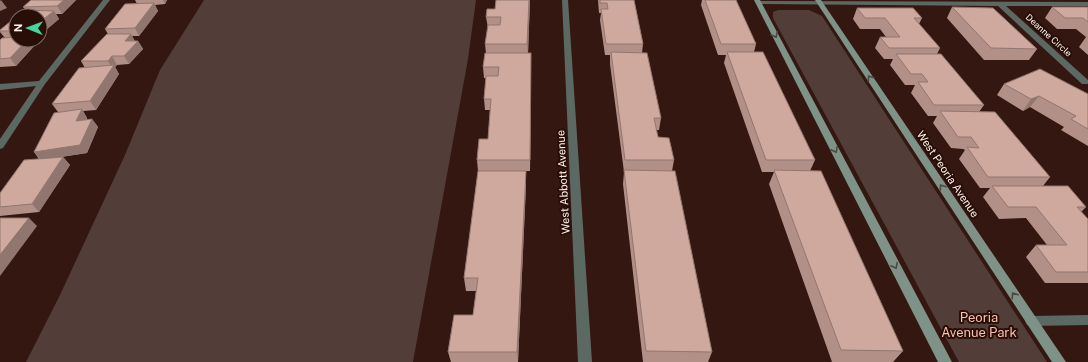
<svg xmlns="http://www.w3.org/2000/svg" width="1088" height="362" font-family="'Public Sans',sans-serif">
	<style>
		.green { fill: #523d38 }
		.lines { fill: none; stroke-linecap: round; stroke-linejoin: round }
		.street { fill: #5c6962; fill-rule: evenodd }
		.secondary { fill: #7e9288; fill-rule: evenodd }
		.wall { fill: #b29088 }
		.shaded-wall { fill: #91766f }
		.building { fill: #cfa89e; stroke: #91766f }
		.oneway { stroke: #4f4942 }
		.labels { text-anchor: middle; dominant-baseline: central; stroke-width: 4; stroke-linejoin: round; paint-order: stroke }
		.far-street-label { font-size: 9px; fill: #fef1ee; stroke: #290e08 }
		.street-label { font-size: 11px; fill: #fef1ee; stroke: #290e08 }
		.near-park-label { font-size: 13px; fill: #fabfb1; stroke: #290e08 }
	</style>
	<rect width="100%" height="100%" fill="#341711"/>
	<g class="green">
		<polygon points="204,0 476,0 468,59 413,362 26,362 60,295 125,155 160,70"/>
		<polygon points="778,10 809,10 822,16 1047,362 959,362 773,18 773,12"/>
	</g>
	<g class="lines">
		<g class="street">
			<polygon points="103,0 110,0 45,84 3,148 0,149 0,139 36,86 0,90 0,84 39,81"/>
			<polygon points="562,0 568,0 592,362 578,362"/>
			<polygon points="759,1 1088,2 1088,6 1006,6 1088,80 1088,84 1082,84 998,6 757,4 756,3"/>
			<polygon points="1088,315 1088,325 1031,326 1027,325 1025,321 1027,317 1031,316"/>
		</g>
		<g class="secondary">
			<polygon points="754,0 760,0 952,362 938,362"/>
			<polygon points="815,0 821,0 1066,362 1052,362"/>
		</g>
	</g>
	<g class="wall">
		<polygon points="76,0 62,14 56,14 59,19 40,35 40,16 26,10 23,7"/>
		<polygon points="135,0 167,0 165,4 155,5 158,11 139,36 132,36 135,41 138,41 143,49 129,64 117,65 115,67 119,74 96,110 83,111 87,118 87,120 92,119 98,127 87,153 61,157 63,157 70,165 39,212 0,216 0,193 39,159 34,152 58,112 52,104 85,68 81,61 108,34 105,29 137,4"/>
		<polygon points="530,0 528,53 531,64 530,171 526,171 526,185 518,362 451,362 448,352 473,315 476,291 466,291 464,278 478,171 477,160 488,139 490,110 485,110 484,99 486,78 484,78 483,67 486,53 485,44 488,28 486,17 495,9"/>
		<polygon points="598,0 634,0 643,44 642,53 661,118 659,130 656,130 658,137 674,160 672,171 712,352 708,362 643,362 623,184 624,172 610,64 610,55 605,55 600,20 601,13 599,13"/>
		<polygon points="702,0 736,0 756,44 754,52 815,160 810,171 903,351 893,362 832,362 769,184 774,172 762,172 724,63 726,55 718,55 701,5"/>
		<polygon points="952,7 1037,49 1029,60 984,60 947,18"/>
		<polygon points="1052,7 1088,7 1088,55 1079,47 1086,37 1076,29 1057,29 1045,18"/>
		<polygon points="857,8 922,18 919,24 940,48 937,54 984,105 979,112 1050,177 1043,186 1086,207 1081,212 1088,219 1088,283 1045,283 1026,257 1036,245 1047,245 1026,218 999,219 983,197 990,188 980,188 959,159 965,150 963,149 951,148 933,123 937,116 928,116 911,93 915,85 905,85 890,65 893,59 884,59 875,48 880,37 886,37 880,29 860,29 853,19"/>
		<polygon points="16,17 16,40 36,44 16,66 0,67 0,40 5,38 0,32 0,30"/>
		<polygon points="1004,84 1088,94 1088,146 1061,130 1064,127 1030,107 1023,111 997,95"/>
	</g>
	<g class="shaded-wall">
		<polygon points="1,0 7,8 0,11 0,1"/>
		<polygon points="64,0 76,0 62,14 57,6"/>
		<polygon points="163,0 167,0 165,4"/>
		<polygon points="529,0 530,0 528,55 527,44"/>
		<polygon points="154,3 158,11 139,36 135,28"/>
		<polygon points="54,11 59,19 40,35 40,22"/>
		<polygon points="131,34 135,42 125,41"/>
		<polygon points="27,40 33,40 36,44 16,66 10,58"/>
		<polygon points="138,41 143,49 129,64 124,56"/>
		<polygon points="531,53 531,64 530,171 530,160"/>
		<polygon points="112,56 117,65 115,67 119,74 96,110 90,101 112,68 108,61"/>
		<polygon points="1039,96 1030,107 1023,111 1031,99"/>
		<polygon points="82,109 87,118 82,130 76,121"/>
		<polygon points="92,119 98,127 87,153 41,160 34,152"/>
		<polygon points="63,157 70,165 39,212 32,204"/>
		<polygon points="526,171 526,185 518,362 517,352"/>
		<polygon points="29,218 37,226 0,276 0,255"/>
	</g>
	<g class="building">
		<polygon points="31,0 64,0 57,6 23,7"/>
		<polygon points="496,0 529,0 527,44 485,44 488,25 500,25 501,17 486,17 487,9 495,9"/>
		<polygon points="600,0 634,0 643,44 606,44 601,9 608,9 607,3 600,3"/>
		<polygon points="705,0 736,0 756,44 721,44"/>
		<polygon points="154,3 135,28 105,29 125,4"/>
		<polygon points="952,7 993,8 1037,49 991,48"/>
		<polygon points="1052,7 1088,7 1088,22 1083,18 1065,18"/>
		<polygon points="857,8 913,8 922,18 914,18 940,48 889,48 880,37 900,37 885,18 865,18"/>
		<polygon points="25,10 54,11 40,22 40,16 18,16"/>
		<polygon points="16,17 16,31 0,31 0,30"/>
		<polygon points="107,34 131,34 125,41 138,41 124,56 112,56 108,61 81,61"/>
		<polygon points="16,37 16,40 27,40 10,58 0,59 0,40 2,38"/>
		<polygon points="611,52 647,53 661,118 654,118 658,137 669,138 674,160 625,160"/>
		<polygon points="727,52 763,52 815,160 766,160"/>
		<polygon points="485,53 531,53 530,160 477,160 479,139 488,139 491,99 484,99 486,76 498,76 499,67 483,67"/>
		<polygon points="896,54 941,54 984,105 934,105 918,82 928,82 922,74 911,74"/>
		<polygon points="114,65 90,101 52,104 79,68"/>
		<polygon points="1040,69 1088,94 1088,129 1071,119 1076,116 1039,96 1031,99 1004,84"/>
		<polygon points="82,109 76,121 92,119 80,145 34,152 54,113"/>
		<polygon points="940,111 995,112 1050,177 988,177 967,147 979,148 971,137 958,137"/>
		<polygon points="63,157 32,204 0,207 0,193 24,160"/>
		<polygon points="624,170 675,171 712,352 646,351"/>
		<polygon points="774,170 821,171 903,351 841,350"/>
		<polygon points="478,171 526,171 517,352 448,352 454,315 473,315 478,278 464,278"/>
		<polygon points="992,186 1068,186 1086,207 1077,207 1088,219 1088,272 1056,272 1036,245 1067,245 1036,207 1008,207"/>
		<polygon points="0,218 29,218 0,255"/>
	</g>
	<defs><path id="oneway-chevron" d="M-2-3.5L2.5 0L-2 3.5" fill="none" stroke-width="1.6" stroke-linecap="round" stroke-linejoin="round"/></defs>
	<g class="oneway">
		<use href="#oneway-chevron" transform="translate(775 35) rotate(63)"/>
		<use href="#oneway-chevron" transform="translate(870 78) rotate(-124)"/>
		<use href="#oneway-chevron" transform="translate(835 150) rotate(63)"/>
		<use href="#oneway-chevron" transform="translate(942 187) rotate(-124)"/>
		<use href="#oneway-chevron" transform="translate(895 266) rotate(63)"/>
		<use href="#oneway-chevron" transform="translate(1014 295) rotate(-124)"/>
	</g>
	<g class="labels">
		<g class="far-street-label">
			<text transform="translate(1049 35) rotate(42)">Deanne Circle</text>
		</g>
		<g class="street-label">
			<text transform="translate(948 174) rotate(56)">West Peoria Avenue</text>
			<text transform="translate(563 182) rotate(-93)">West Abbott Avenue</text>
		</g>
		<g class="near-park-label">
			<text x="979" y="317">Peoria<tspan x="979" dy="15">Avenue Park</tspan></text>
		</g>
	</g>
	<g transform="translate(28 28) rotate(271)"><circle r="19" fill="#290e08" stroke="#7e6964"/>
	<path d="M0-3L7 15L0 10L-7 15Z" fill="#48d49d"/>
	<text y="-6" font-size="11" font-weight="bold" text-anchor="middle" fill="#fef1ee">N</text>
	</g>
</svg>
